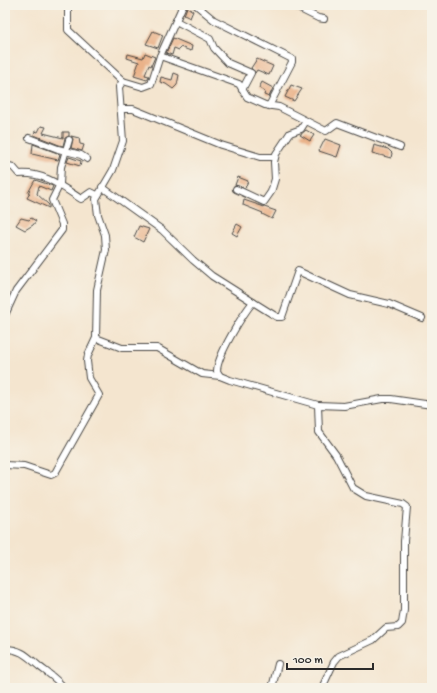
<svg xmlns="http://www.w3.org/2000/svg" width="437" height="693" font-family="'Gochi Hand',sans-serif">
	<style>
		.building { fill: #eab289 }
		.lines { fill: none; stroke-linecap: round; stroke-linejoin: round }
		.minor-casing { stroke: #494744; stroke-width: 8 }
		.minor { stroke: #fff; stroke-width: 6 }
	</style>
	<rect width="100%" height="100%" fill="#f7f3e8"/>
	<filter id="ink" filterUnits="userSpaceOnUse"><feTurbulence type="fractalNoise" baseFrequency=".025" numOctaves="2"/><feDisplacementMap in="SourceGraphic" scale="8" xChannelSelector="R" yChannelSelector="G"/><feConvolveMatrix kernelMatrix="1 2 1 2 8 2 1 2 1" color-interpolation-filters="sRGB"/></filter>
	<filter id="wash" filterUnits="userSpaceOnUse"><feTurbulence type="fractalNoise" baseFrequency=".012" numOctaves="4" result="noise"/><feDisplacementMap in="SourceGraphic" scale="16" xChannelSelector="R" yChannelSelector="G"/><feGaussianBlur stdDeviation="0.9" result="paint"/><feColorMatrix in="noise" values="0 0 0 0 0 0 0 0 0 0 0 0 0 0 0 0 0 1.4 0 .05"/><feComposite in="paint" operator="in"/></filter>
	<g filter="url(#wash)">
		<rect width="100%" height="100%" fill="#f4e5cf"/>
		<g id="blocks">
			<g class="building">
				<polygon points="187,7 193,11 190,18 184,15"/>
				<polygon points="153,31 163,35 158,48 146,44"/>
				<polygon points="173,38 192,46 191,51 180,47 179,50 174,48 172,55 166,53"/>
				<polygon points="145,53 155,57 151,66 149,65 145,75 149,76 147,80 134,76 139,62 127,58 128,54 143,58"/>
				<polygon points="257,59 273,66 269,75 257,70 255,73 251,68"/>
				<polygon points="174,73 179,75 177,85 173,89 166,84 160,82 161,77 172,80"/>
				<polygon points="262,82 273,88 269,97 264,95 265,92 259,88"/>
				<polygon points="291,85 302,89 294,101 285,97"/>
				<polygon points="41,126 46,127 43,133 63,138 63,132 69,132 69,136 65,138 63,146 59,145 34,135 35,131 38,132"/>
				<polygon points="306,130 314,135 310,141 300,135"/>
				<polygon points="71,136 79,138 80,144 84,145 82,151 71,148 73,139"/>
				<polygon points="325,139 341,145 337,157 319,151"/>
				<polygon points="33,144 60,154 58,160 32,154"/>
				<polygon points="374,145 388,149 392,153 391,158 372,153"/>
				<polygon points="69,157 81,161 80,166 67,162"/>
				<polygon points="238,177 248,181 245,188 235,185"/>
				<polygon points="35,180 53,186 51,191 39,186 37,194 49,205 49,208 27,198 30,193 28,193"/>
				<polygon points="244,200 276,211 272,219 262,214 263,213 243,205"/>
				<polygon points="21,218 29,220 31,218 36,221 33,225 25,230 16,225"/>
				<polygon points="237,224 242,227 237,236 232,233"/>
				<polygon points="139,226 149,229 143,242 134,237"/>
			</g>
		</g>
	</g>
	<g filter="url(#ink)">
		<use href="#blocks" fill-opacity="0" stroke="#494744" stroke-width="1"/>
		<g class="lines">
			<g class="minor-casing">
				<g id="minor">
					<polyline points="68,5 68,30 123,81"/>
					<polyline points="196,5 214,20 292,59 292,62 269,106"/>
					<polyline points="292,5 318,18 324,19"/>
					<polyline points="176,21 210,39 214,48 228,63 251,73 242,90"/>
					<polyline points="160,56 239,84 247,97 265,105 279,107 326,131 337,123 400,147"/>
					<polyline points="121,109 133,109 221,145 260,157 275,157"/>
					<polyline points="29,138 58,149 81,155 87,159"/>
					<path d="M 5,165 L 13,167 L 19,174 C 44,172 61,186 81,199 L 91,192 L 97,195"/>
					<path d="M 102,187 L 162,230 L 193,260 L 212,276 L 253,302 C 243,314 217,356 217,371 L 220,376 L 230,380 L 318,405 L 319,432 L 336,455 L 353,488 L 366,496 L 403,504 L 407,507 L 404,541 L 404,610 L 402,623 L 398,627 L 386,628 L 373,640 L 339,656 L 334,662 L 322,688"/>
					<polyline points="236,189 264,202 271,192 275,179 274,162 276,154 290,133 301,129 306,121"/>
					<polyline points="253,302 277,317 282,317 298,271 350,295 389,304 422,318"/>
					<polyline points="5,315 16,291 62,230 62,224 52,200 60,184 61,167 69,140"/>
					<polyline points="96,338 122,348 157,348 202,374 220,376"/>
					<polyline points="318,405 344,406 382,399 391,399 432,405"/>
					<polyline points="5,465 24,466 51,475 55,473 99,395 89,378 87,361 88,355 96,338 97,290 106,250 105,235 98,215 96,199 113,170 123,141 119,87 123,81 143,87 151,84 160,56 183,5"/>
					<path d="M 5,649 C 22,649 28,657 40,667 C 49,674 57,679 64,688"/>
					<polyline points="272,688 278,664"/>
				</g>
			</g>
			<use href="#minor" class="minor"/>
		</g>
	</g>
	<rect width="437" height="693" fill="none" stroke="#f7f3e8" stroke-width="20"/>
	<path d="M287 663v6h86v-6" fill="none" stroke="#2b2b2b" stroke-width="2"/>
	<text x="293" y="663" font-size="12" fill="#2b2b2b" stroke="#f7f3e8" stroke-width="3" paint-order="stroke">100 m</text>
</svg>
